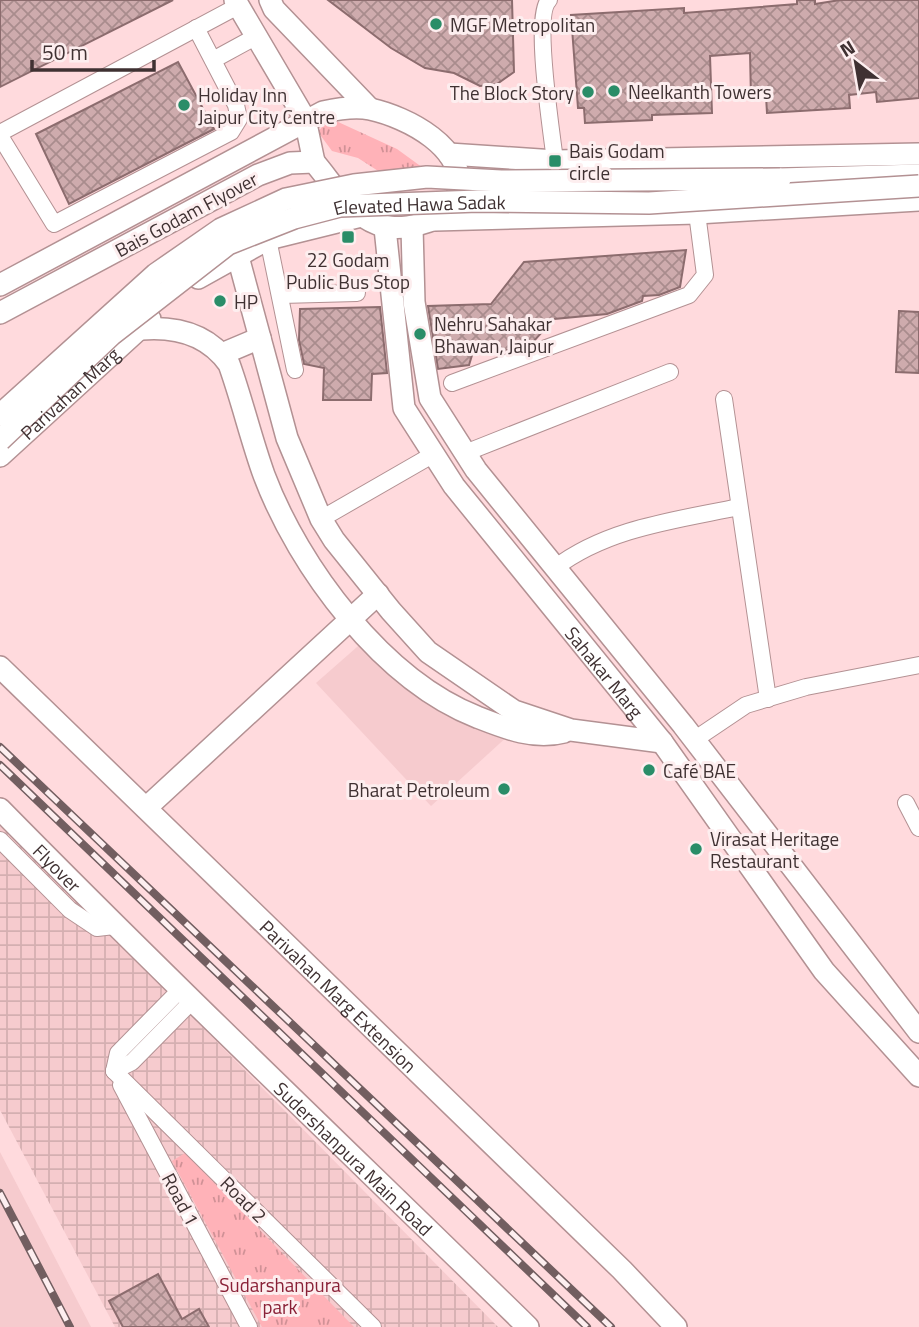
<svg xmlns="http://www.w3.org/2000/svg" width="919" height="1327" font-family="'Titillium Web',sans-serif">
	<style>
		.built { fill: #f6cbce }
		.industrial { fill: url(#industrial-grid) }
		.grass { fill: url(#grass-tufts) }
		.building { fill: url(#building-cross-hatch); stroke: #8c6c6e; stroke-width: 2 }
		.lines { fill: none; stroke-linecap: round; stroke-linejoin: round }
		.street-casing { stroke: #b39193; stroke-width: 18 }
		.secondary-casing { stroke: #b39193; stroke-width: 24 }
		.street { stroke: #fff; stroke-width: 16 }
		.secondary { stroke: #fff; stroke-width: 21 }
		.rail-casing { stroke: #725e60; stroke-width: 8 }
		.rail { stroke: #fdeeef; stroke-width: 5; stroke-dasharray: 16; stroke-linecap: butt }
		.secondary-bridge-casing { stroke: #b39193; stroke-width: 24; stroke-linecap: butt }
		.secondary-bridge { stroke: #fff; stroke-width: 21 }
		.poi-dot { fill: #2a8d68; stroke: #fdeeef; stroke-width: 2.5 }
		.labels { text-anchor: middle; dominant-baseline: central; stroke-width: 6; stroke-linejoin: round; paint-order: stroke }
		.poi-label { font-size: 19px; fill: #3f3132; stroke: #fdeeef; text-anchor: start }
		.street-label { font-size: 19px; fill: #3f3132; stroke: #fdeeef }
		.park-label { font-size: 19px; fill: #892036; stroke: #fdeeef }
	</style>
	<defs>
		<pattern id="industrial-grid" width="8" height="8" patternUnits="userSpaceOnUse" patternTransform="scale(1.75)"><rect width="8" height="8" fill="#f6cbce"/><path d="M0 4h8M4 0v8" fill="none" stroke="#d4afb1"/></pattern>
		<pattern id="grass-tufts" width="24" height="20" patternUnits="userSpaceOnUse" patternTransform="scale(1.75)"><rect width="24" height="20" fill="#ffb2b8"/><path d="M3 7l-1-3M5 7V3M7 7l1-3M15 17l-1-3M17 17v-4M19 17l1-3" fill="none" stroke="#d09196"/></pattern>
		<pattern id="building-cross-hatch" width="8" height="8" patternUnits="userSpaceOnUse" patternTransform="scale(1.75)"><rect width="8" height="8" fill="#ceabad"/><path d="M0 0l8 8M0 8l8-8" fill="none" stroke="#a98c8d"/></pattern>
	</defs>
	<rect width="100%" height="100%" fill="#ffdadd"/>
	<g class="built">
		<polygon points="365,640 510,734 431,806 316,683"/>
		<polygon points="0,1152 91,1327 0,1327"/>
	</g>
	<polygon class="industrial" points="0,822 498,1327 115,1327 0,1110"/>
	<g class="grass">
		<polygon points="336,121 397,149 430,173 427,187 406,189 358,158 332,151 318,132 326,122"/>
		<polygon points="185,1153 354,1327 262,1327 172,1161"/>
	</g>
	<g class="building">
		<polygon points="0,0 173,0 0,87"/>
		<polygon points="328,0 512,0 514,72 497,84 480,86 454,73 425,68 391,48"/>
		<polygon points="797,0 815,0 815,4 840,0 919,0 919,98 877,102 876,92 849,95 850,108 767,113 766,96 751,98 750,53 710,56 712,113 652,115 652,120 585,123 584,108 578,108 571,15 684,8 684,13 797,4"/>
		<polygon points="178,62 214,129 69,204 36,134"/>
		<polygon points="686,250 680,287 659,295 643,296 642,301 607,314 554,319 533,342 512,350 473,352 469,365 438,369 428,306 491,304 524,262"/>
		<polygon points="380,307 387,373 372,374 371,400 323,400 324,368 304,364 299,340 300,309"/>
		<polygon points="899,311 919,312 919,373 896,372"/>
		<polygon points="158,1274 182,1319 199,1309 209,1327 123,1327 109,1301"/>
	</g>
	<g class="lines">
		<g class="street-casing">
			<g id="street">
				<path d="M 549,0 C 533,16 552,134 555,161"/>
				<polyline points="213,60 257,36"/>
				<polyline points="0,133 238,6"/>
				<polyline points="0,136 54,224 231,132 239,119 236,105 196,28"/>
				<polyline points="268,239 295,370"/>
				<polyline points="281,295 357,293"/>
				<polyline points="452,383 689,295 705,275 697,213"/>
				<polyline points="724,399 768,699"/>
				<polyline points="465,453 670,372"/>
				<polyline points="321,519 434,454"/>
				<path d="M 555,568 C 607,528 677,520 739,507"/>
				<polyline points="694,740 746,705 806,687 919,665"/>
				<polyline points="906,803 919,828"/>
				<polyline points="0,840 70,910 97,928 114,926"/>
				<polyline points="114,1071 373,1327"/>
				<polyline points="114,1071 118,1053 182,988"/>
				<polyline points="114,1071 132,1062 193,1000"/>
				<polyline points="121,1085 249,1327"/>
			</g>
		</g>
		<g class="secondary-casing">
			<g id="secondary">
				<polyline points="235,0 305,119 314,162"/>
				<polyline points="270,0 274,9 369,108"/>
				<polyline points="449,154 555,161 919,154"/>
				<polyline points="780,179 919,175"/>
				<polyline points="435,220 697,213 919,200"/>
				<polyline points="412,227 414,302 430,398 476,470 683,725 919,1032"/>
				<path id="s1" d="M 385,228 L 404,408 L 454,486 L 662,742 L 824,971 L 919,1076"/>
				<polyline points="237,253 287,438 321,519 334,540 391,611 428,652 514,711 571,730 662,742"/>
				<polyline points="198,278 268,239 361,216"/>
				<path d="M 0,285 L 323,112 C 337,109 356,106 370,109 C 407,117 468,148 458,193 C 454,213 438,219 420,224 C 399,230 382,229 364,217 C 345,206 329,179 314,162 L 290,163 L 258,175 L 0,313"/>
				<path d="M 141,329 C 176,326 208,334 229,364 C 242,400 251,439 264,475 C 299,568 383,680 477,717 C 505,728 534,740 564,732"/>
				<polyline points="222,354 260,338"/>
				<path id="s2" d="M 0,456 L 150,319"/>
				<path id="s3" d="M 0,667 L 622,1270 L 676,1327"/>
				<polyline points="146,808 378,594"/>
				<path id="s4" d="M 0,809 C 173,985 352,1155 528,1327"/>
			</g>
		</g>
		<use href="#street" class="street"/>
		<use href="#secondary" class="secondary"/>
		<g class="rail-casing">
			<g id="rail">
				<polyline points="0,747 611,1327"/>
				<polyline points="0,765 587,1327"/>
				<polyline points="0,1193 70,1327"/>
			</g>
		</g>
		<use href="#rail" class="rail"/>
		<g class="secondary-bridge-casing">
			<g id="secondary-bridge">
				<polyline points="0,415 156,274 221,229 286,199 354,185 427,177 501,181 780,179"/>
				<path id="s5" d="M 0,440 L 111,335 L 228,244 L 294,218 L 340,206 L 478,201 L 649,203 L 919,186"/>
			</g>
		</g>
		<use href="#secondary-bridge" class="secondary-bridge"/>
	</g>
	<g class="poi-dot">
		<circle cx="436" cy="24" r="7"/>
		<circle cx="614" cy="91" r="7"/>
		<circle cx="588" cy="92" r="7"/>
		<circle cx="184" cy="105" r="7"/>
		<rect x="548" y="154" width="14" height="14" rx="3.5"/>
		<rect x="341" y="230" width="14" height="14" rx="3.5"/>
		<circle cx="220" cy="301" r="7"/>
		<circle cx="420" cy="334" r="7"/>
		<circle cx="649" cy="770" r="7"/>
		<circle cx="504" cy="789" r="7"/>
		<circle cx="696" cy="849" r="7"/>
	</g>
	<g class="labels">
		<g class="poi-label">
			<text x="450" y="24">MGF Metropolitan</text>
			<text x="628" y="91">Neelkanth Towers</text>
			<text x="574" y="92" text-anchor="end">The Block Story</text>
			<text x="198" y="94">Holiday Inn<tspan x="198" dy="22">Jaipur City Centre</tspan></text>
			<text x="569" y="150">Bais Godam<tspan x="569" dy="22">circle</tspan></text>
			<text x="348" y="259" text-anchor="middle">22 Godam<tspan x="348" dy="22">Public Bus Stop</tspan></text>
			<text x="234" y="301">HP</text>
			<text x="434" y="323">Nehru Sahakar<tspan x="434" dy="22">Bhawan, Jaipur</tspan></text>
			<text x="663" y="770">Café BAE</text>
			<text x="490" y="789" text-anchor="end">Bharat Petroleum</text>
			<text x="710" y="838">Virasat Heritage<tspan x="710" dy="22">Restaurant</tspan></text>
		</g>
		<g class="street-label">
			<text stroke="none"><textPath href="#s5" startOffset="499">Elevated Hawa Sadak</textPath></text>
			<text transform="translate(186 214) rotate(-28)">Bais Godam Flyover</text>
			<text stroke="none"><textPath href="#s2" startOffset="94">Parivahan Marg</textPath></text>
			<text stroke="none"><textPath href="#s1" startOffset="513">Sahakar Marg</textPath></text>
			<text stroke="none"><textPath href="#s4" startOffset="82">Flyover</textPath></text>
			<text stroke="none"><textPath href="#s3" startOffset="472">Parivahan Marg Extension</textPath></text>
			<text stroke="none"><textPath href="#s4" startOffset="497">Sudershanpura Main Road</textPath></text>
			<text transform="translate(181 1199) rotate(62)">Road 1</text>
			<text transform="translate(244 1199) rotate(45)">Road 2</text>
		</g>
		<g class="park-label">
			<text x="280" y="1284">Sudarshanpura<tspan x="280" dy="22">park</tspan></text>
		</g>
	</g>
	<g transform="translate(856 63) rotate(329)" stroke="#fdeeef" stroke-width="5" paint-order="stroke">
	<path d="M0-5L12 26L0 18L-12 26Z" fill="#3f3132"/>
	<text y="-10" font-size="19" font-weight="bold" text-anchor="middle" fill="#3f3132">N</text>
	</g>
	<path d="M32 60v10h122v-10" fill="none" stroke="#3f3132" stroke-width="3.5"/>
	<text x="42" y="60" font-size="21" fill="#3f3132" stroke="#fdeeef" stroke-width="5" paint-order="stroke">50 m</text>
</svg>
